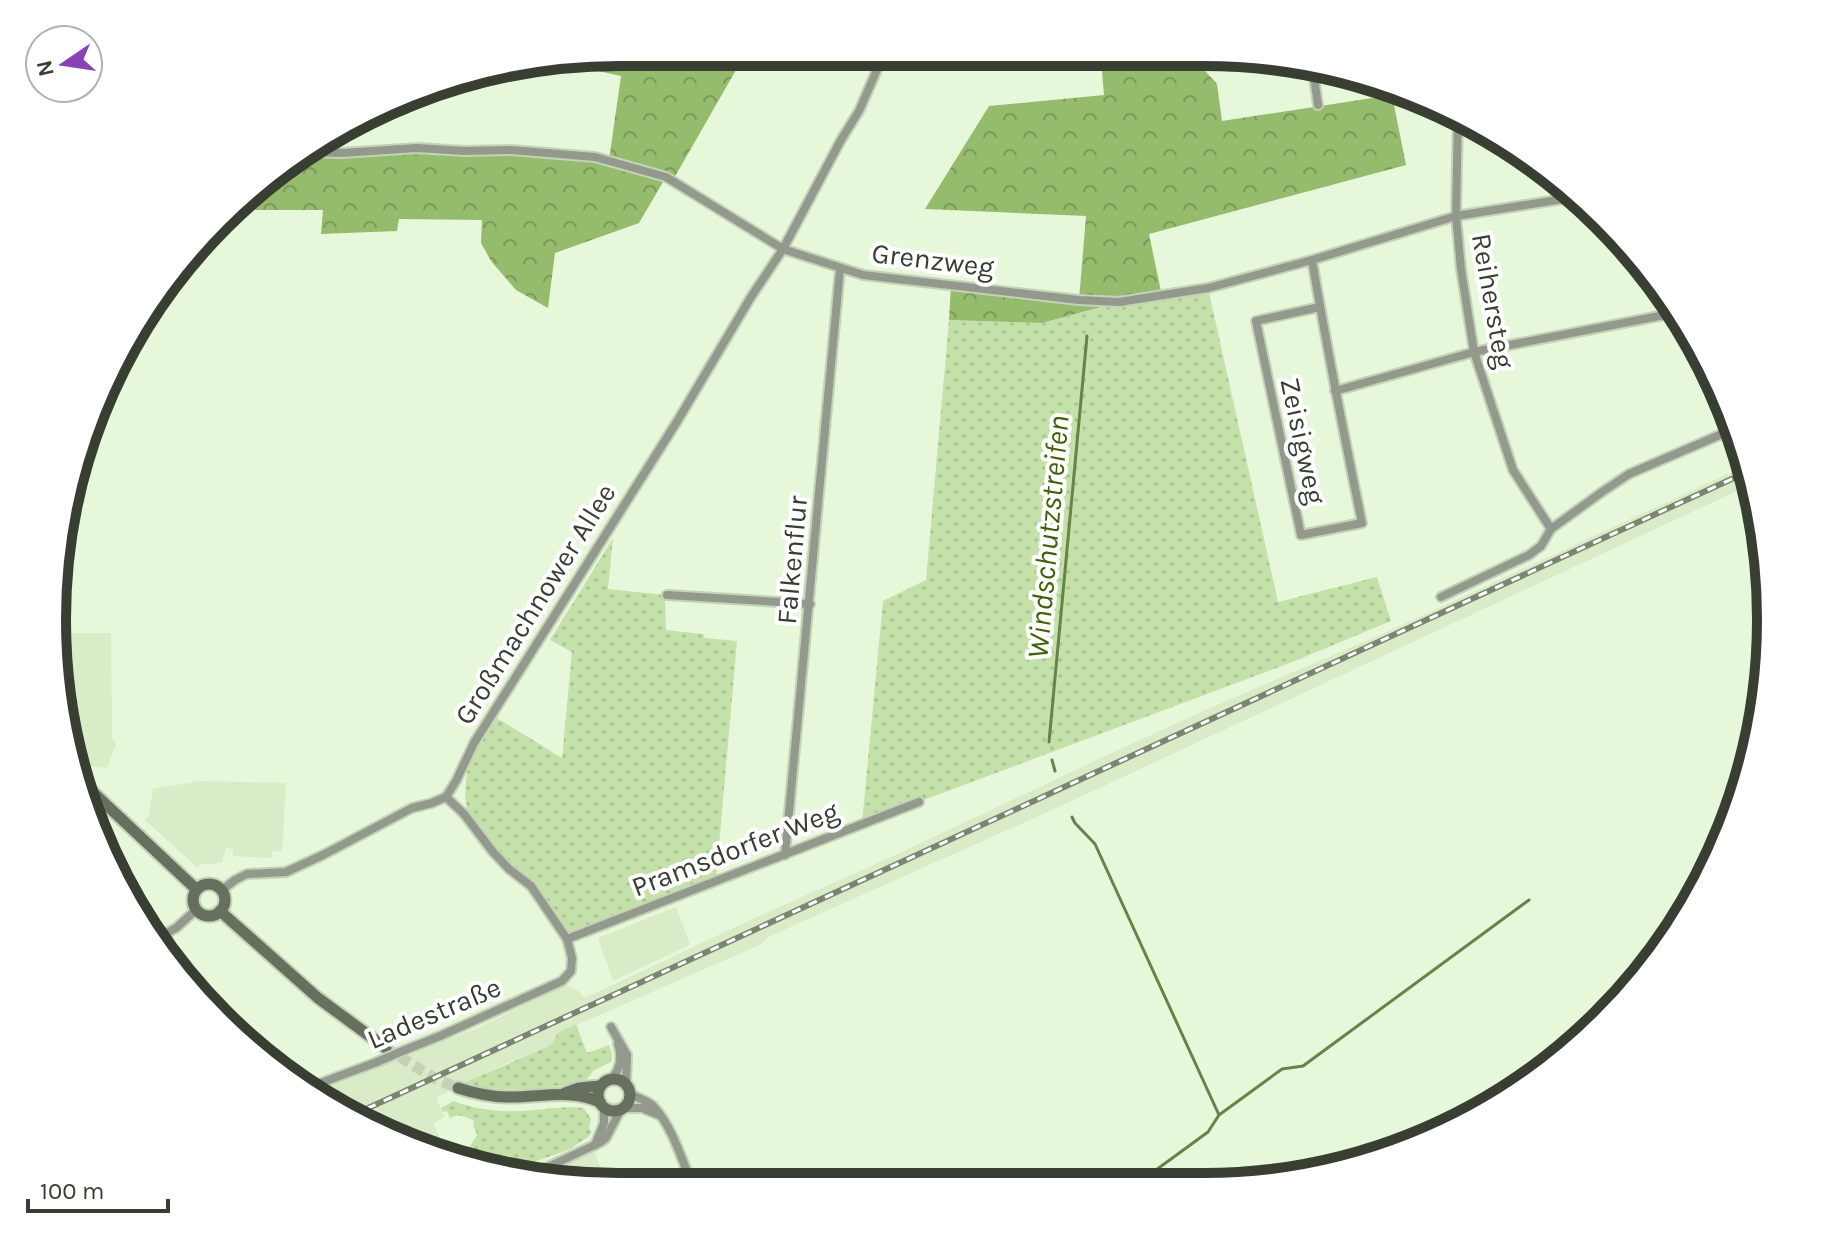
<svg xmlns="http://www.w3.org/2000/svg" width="1823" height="1239" font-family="Karla,sans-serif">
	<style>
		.built { fill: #d9ebc7 }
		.green { fill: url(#green-dots) }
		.forest { fill: url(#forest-crowns) }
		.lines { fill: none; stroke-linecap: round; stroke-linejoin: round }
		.stream { stroke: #678348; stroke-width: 3 }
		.secondary-tunnel { stroke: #c4d2b8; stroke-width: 11; stroke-dasharray: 11 5.5; stroke-linecap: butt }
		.street-casing { stroke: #c4d2b8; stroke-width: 12 }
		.secondary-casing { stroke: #c4d2b8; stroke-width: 15 }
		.street { stroke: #939a8d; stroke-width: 8 }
		.secondary { stroke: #67705e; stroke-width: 11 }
		.rail-casing { stroke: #7b8572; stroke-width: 6 }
		.rail { stroke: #fff; stroke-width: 3; stroke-dasharray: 9; stroke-linecap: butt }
		.street-bridge-casing { stroke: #c4d2b8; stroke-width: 12; stroke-linecap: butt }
		.street-bridge { stroke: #939a8d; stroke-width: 8 }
		.labels { text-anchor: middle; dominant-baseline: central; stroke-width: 8; stroke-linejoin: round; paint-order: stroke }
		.street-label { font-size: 28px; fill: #383e32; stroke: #fff }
		.water-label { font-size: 30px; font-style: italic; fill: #3f6108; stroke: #fff }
		.rim { fill: none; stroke: #383e32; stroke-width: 10 }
	</style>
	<defs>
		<pattern id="green-dots" width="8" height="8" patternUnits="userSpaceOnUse" patternTransform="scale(2)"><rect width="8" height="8" fill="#c5e1aa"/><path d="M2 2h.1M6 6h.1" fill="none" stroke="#aac293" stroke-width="1.8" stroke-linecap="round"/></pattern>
		<pattern id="forest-crowns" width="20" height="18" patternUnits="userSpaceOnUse" patternTransform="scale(2)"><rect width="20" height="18" fill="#95bc6c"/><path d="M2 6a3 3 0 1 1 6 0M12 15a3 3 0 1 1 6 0" fill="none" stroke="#7b9a59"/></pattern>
	</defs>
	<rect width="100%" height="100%" fill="#e7f7d9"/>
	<g class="built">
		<polygon points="1747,465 1752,484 1052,810 768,937 762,944 558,1033 551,1045 505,1064 439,1096 437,1101 445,1117 433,1123 442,1142 428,1148 368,1128 317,1091 478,1028 565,985 577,990 585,998 759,916 887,859 1118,750 1199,713 1389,631"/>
		<polygon points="57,633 111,633 112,739 116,744 107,768 91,766 68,745 63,731"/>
		<polygon points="200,781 286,783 282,852 272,851 272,858 233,856 233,849 226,848 222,862 205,865 201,863 197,867 145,820 149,815 153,789"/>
		<polygon points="676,907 690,945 613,981 598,938"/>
		<polygon points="594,1150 604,1178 538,1177"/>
	</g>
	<g class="green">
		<polygon points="1208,288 1278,602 1377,577 1391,621 1290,663 862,823 883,601 926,580 949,320 1042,323 1119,302"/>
		<polygon points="613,538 608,589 665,595 666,630 703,634 705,638 737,641 716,880 567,939 549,909 509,869 467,812 465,794 467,772 474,754 497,718 562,758 572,652 550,640"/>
		<path d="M 576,1024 L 587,1053 L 609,1045 L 612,1054 L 611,1062 L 593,1071 L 584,1083 C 542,1089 506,1094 464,1083 L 551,1045 L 558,1033 Z"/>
		<path d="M 454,1101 C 479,1111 508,1113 534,1110 C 551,1109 567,1106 584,1108 L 591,1119 L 589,1128 L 592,1132 L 587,1138 L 568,1150 L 531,1163 L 516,1163 L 469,1148 L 477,1135 L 473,1124 L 474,1121 C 465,1116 459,1113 450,1118 L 447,1111 L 443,1112 L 441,1108 Z"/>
	</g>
	<g class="forest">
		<polygon points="620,52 725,54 740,63 673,180 666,177 639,223 555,253 548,308 516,290 491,261 481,243 482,220 399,219 397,231 321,234 323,210 238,210 299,152 511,150 609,160 621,76 580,67 548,64"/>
		<polygon points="1101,60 1196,61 1217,84 1222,121 1392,95 1406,165 1149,234 1162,296 1119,302 1042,323 949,320 951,285 1079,300 1086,216 925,209 989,106 1104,95"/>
	</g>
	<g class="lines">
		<g class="stream">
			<polyline points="1049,742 1087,336"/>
			<polyline points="1052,760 1055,771"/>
			<polyline points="1072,817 1075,823 1095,844 1219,1115"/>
			<polyline points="1134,1186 1208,1132 1219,1115 1282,1069 1303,1066 1529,900"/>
		</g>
		<polyline class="secondary-tunnel" points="386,1048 434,1078 458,1088"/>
		<g class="street-casing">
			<g id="street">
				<polyline points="1312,63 1318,105"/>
				<polyline points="1458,113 1456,216 1461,269 1474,352 1513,470 1551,529"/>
				<polyline points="299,152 342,153 417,148 464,151 511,150 595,157 666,177 783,249 863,275 1079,300 1119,302 1208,288 1312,260 1456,216 1576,197"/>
				<path d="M 1312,260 C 1327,348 1344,435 1362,523 L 1301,535 L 1256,321 L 1320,307"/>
				<polyline points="1335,391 1474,352 1680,312"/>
				<polyline points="667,595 810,604"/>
				<polyline points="1441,597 1529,555 1541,546 1551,529 1602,492 1629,474 1736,428"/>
				<polyline points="446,797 456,781 474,743 678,420 751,297 783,249 841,140 859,111 883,56"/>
				<polyline points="785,855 840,269"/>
				<polyline points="222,890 235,880 247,874 286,872 323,855 412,808 432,803 446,797"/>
				<polyline points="156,939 176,928 196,910"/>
				<polyline points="567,939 919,802"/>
				<polyline points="611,1027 627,1055 626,1084"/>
				<polyline points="405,1050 440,1036 562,981 571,971 572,958 567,939 531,886 509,869 493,852 464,814 446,797"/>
				<path d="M 611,1079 C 621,1069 622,1056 618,1044"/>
				<polyline points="310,1087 377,1062"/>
				<path d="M 631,1094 C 638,1099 648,1100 654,1107 C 672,1127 680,1155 690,1179"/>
				<polyline points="625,1108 642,1108 659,1115"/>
				<polyline points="595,1145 604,1123 604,1108"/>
				<polyline points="492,1170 520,1176 529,1176 601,1142 606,1138 620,1111"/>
			</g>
		</g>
		<g class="secondary-casing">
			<g id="secondary">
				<polyline points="82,782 196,889"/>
				<circle cx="209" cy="900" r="16"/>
				<polyline points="220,911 318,998 386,1048"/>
				<circle cx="614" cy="1095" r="16"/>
				<path d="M 458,1088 C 474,1093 490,1097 507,1097 C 538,1098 570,1088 600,1102"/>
				<polyline points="565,1093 579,1088 600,1086"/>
			</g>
		</g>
		<use href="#street" class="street"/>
		<use href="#secondary" class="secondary"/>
		<g class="rail-casing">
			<polyline id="rail" points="351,1116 1749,471"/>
		</g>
		<use href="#rail" class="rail"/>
		<g class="street-bridge-casing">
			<polyline id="street-bridge" points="377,1062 405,1050"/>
		</g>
		<use href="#street-bridge" class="street-bridge"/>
	</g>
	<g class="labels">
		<g class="street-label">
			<text transform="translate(933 260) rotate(7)">Grenzweg</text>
			<text transform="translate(1493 301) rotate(80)">Reihersteg</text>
			<text transform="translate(1303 441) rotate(78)">Zeisigweg</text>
			<text transform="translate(792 560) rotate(-85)">Falkenflur</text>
			<text transform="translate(535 604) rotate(-58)">Großmachnower Allee</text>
			<text transform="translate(735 849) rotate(-21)">Pramsdorfer Weg</text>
			<text transform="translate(434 1013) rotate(-23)">Ladestraße</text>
		</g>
		<g class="water-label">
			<text transform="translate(1048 537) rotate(-85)">Windschutzstreifen</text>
		</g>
	</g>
	<path d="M0 0H1823V1239H0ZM619 66H1204A553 553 0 0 1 1757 619V620A553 553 0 0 1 1204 1173H619A553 553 0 0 1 66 620V619A553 553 0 0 1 619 66Z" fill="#fff" fill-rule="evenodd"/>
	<path class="rim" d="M619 66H1204A553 553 0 0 1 1757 619V620A553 553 0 0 1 1204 1173H619A553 553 0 0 1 66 620V619A553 553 0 0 1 619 66Z"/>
	<g transform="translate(64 64) rotate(257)"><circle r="38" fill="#ffffff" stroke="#afb2ad" stroke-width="2"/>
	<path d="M0-6L14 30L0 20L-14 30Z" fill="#8842b5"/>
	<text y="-12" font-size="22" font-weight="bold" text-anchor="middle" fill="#383e32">N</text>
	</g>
	<path d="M28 1199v12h140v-12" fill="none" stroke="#383e32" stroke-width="4"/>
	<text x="40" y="1199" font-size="24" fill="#383e32" stroke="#ffffff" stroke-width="6" paint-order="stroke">100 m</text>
</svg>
